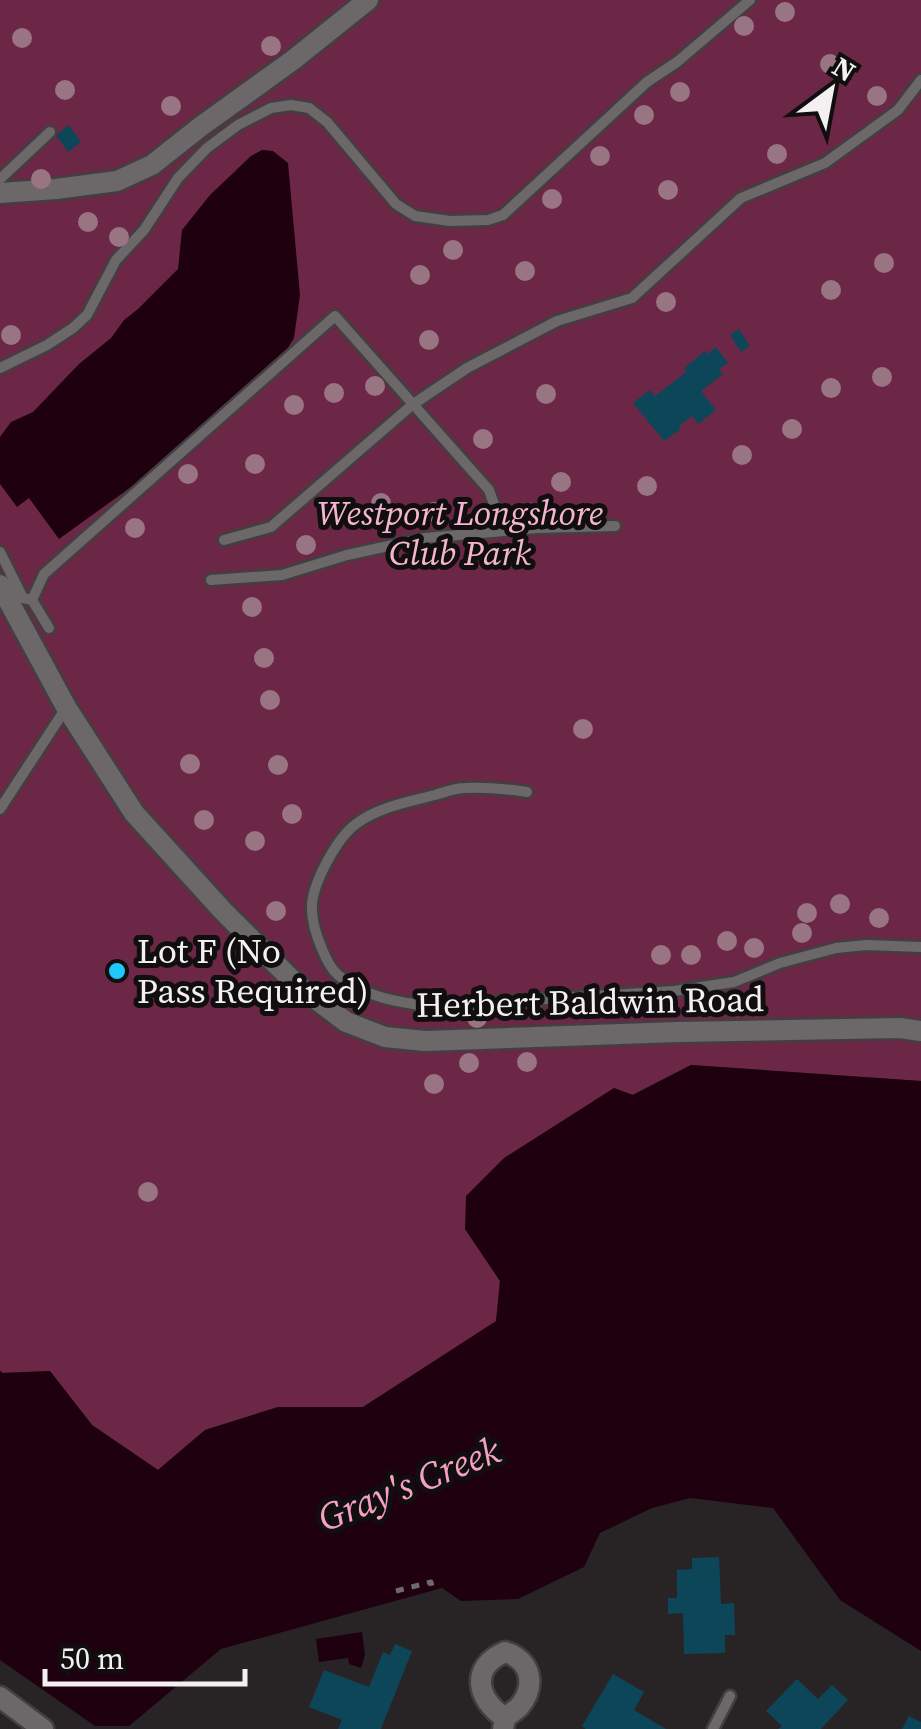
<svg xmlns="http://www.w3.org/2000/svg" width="921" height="1729" font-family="'Source Serif 4',serif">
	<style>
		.green { fill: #6c2747 }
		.water { fill: #1f000e }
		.building { fill: #0d4659 }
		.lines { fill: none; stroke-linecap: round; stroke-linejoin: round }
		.lane-casing { stroke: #433f41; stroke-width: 15 }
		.street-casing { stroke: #433f41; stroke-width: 25 }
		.path { stroke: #6e6a6c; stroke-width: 5; stroke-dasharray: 8 8; stroke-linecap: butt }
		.lane { stroke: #6c6769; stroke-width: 10 }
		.street { stroke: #6c6769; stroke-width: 20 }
		.tree { fill: #997482 }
		.poi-dot { fill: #1dc9fc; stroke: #100e0e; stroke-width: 4 }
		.labels { text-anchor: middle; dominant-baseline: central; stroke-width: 10; stroke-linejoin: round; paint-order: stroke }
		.park-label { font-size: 35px; font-style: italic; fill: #f6b5ce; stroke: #100e0e }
		.poi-label { font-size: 35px; fill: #f4f0f2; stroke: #100e0e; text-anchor: start }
		.street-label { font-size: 35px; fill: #f4f0f2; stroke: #100e0e }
		.water-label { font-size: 38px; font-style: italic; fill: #f5a0c2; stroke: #100e0e }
	</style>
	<rect width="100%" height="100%" fill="#282425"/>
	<polygon class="green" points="0,0 921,0 921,1081 691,1065 632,1095 465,1229 500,1281 496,1322 363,1407 278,1407 205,1430 158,1470 92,1425 50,1371 3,1373 0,1371"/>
	<g class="water">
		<polygon points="262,150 273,151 288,163 300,295 294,338 283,356 145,477 59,539 29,498 17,507 0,484 0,437 11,422 33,412 79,364 111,338 124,320 138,309 178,269 182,230 210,195 251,156"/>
		<polygon points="691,1065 921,1081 921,1651 840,1600 773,1508 690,1498 652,1508 600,1533 584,1567 518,1599 461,1601 442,1588 221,1649 129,1726 95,1726 0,1660 0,1371 3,1373 50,1371 92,1425 158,1470 205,1430 278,1407 363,1407 496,1321 500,1281 465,1229 466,1196 504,1158 614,1088 633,1095"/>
		<polygon points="362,1632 365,1655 361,1668 349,1664 348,1658 319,1662 316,1639"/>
	</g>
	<g class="building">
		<polygon points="69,125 81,142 68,152 56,135"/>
		<polygon points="739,329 750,346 741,352 730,335"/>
		<polygon points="716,347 728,363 719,369 723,374 701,391 716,410 698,424 692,416 679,426 681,429 664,441 633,403 650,390 655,396 686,372 684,368 705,351 707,354"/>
		<polygon points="719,1557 721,1604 734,1603 735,1635 725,1635 725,1653 684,1654 683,1613 668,1614 668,1598 677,1598 677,1570 692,1569 692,1558"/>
		<polygon points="395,1644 412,1651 381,1729 338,1729 342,1720 309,1707 324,1670 369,1687 383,1652 390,1655"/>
		<polygon points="613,1674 644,1692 634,1710 666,1729 586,1729 582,1726"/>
		<polygon points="797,1679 818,1699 832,1685 848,1700 821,1729 778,1729 782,1726 766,1711"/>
		<polygon points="909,1716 921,1722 921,1729 902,1729"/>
	</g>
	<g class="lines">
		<g class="lane-casing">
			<g id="lane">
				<polyline points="0,179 50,132"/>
				<polyline points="0,368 47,345 73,328 87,315 116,260 144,230 178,178 207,148 238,125 271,108 291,105 309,108 327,122 396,204 415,216 450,221 488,220 503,215 647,82 677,62 750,0"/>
				<polyline points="224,540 271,527 412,405 467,368 557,321 632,298 741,198 825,163 898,110 921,80"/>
				<polyline points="0,552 23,598 32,600 49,628"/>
				<polyline points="211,580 282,575 347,555 425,538 537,528 615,526"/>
				<polyline points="32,600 44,574 335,316 489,490 503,530"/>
				<path d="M 527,792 C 507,789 486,787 465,788 C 455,788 445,792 435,795 C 408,802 379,807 356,824 C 337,838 314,881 312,904 C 311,919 316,935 322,949 C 326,959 330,968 338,975 C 364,997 399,1003 432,1006 L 674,991 L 734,982 L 780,963 L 836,948 L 866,945 L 921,947"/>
				<polyline points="0,809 66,708"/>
				<polyline points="713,1729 730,1696"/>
			</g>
		</g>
		<g class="street-casing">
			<g id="street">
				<polyline points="0,193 56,189 117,181 152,165 200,127 293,60 368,0"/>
				<polyline points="0,585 66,707 134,813 223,911 296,984 346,1022 385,1037 425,1041 677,1032 900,1028 921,1031"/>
				<polyline points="0,1697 43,1729"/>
				<path d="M 503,1729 L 505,1718 C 509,1714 515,1711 519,1707 C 537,1685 531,1660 505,1652 C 470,1667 476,1699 505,1718"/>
			</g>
		</g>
		<polyline class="path" points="396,1591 431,1582 433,1592"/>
		<use href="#lane" class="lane"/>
		<use href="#street" class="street"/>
	</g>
	<g class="tree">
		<circle cx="785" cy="12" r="10"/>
		<circle cx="744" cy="26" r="10"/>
		<circle cx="22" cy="38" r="10"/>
		<circle cx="271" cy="46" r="10"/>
		<circle cx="830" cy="64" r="10"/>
		<circle cx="65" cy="90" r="10"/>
		<circle cx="680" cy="92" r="10"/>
		<circle cx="877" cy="96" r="10"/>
		<circle cx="171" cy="106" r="10"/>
		<circle cx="644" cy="115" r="10"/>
		<circle cx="777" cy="154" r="10"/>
		<circle cx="600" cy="156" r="10"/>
		<circle cx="41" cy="179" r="10"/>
		<circle cx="668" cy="190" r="10"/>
		<circle cx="552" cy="199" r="10"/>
		<circle cx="88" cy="222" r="10"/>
		<circle cx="119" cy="237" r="10"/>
		<circle cx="453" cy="250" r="10"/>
		<circle cx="884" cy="263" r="10"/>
		<circle cx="525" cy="271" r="10"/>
		<circle cx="420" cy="275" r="10"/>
		<circle cx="831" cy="290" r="10"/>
		<circle cx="666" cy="302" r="10"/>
		<circle cx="11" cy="335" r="10"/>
		<circle cx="429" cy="340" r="10"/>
		<circle cx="882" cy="377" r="10"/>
		<circle cx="375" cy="386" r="10"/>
		<circle cx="831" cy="388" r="10"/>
		<circle cx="334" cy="393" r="10"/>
		<circle cx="546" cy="394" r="10"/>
		<circle cx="294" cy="405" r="10"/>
		<circle cx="792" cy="429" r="10"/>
		<circle cx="483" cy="439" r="10"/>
		<circle cx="742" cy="455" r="10"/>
		<circle cx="255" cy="464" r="10"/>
		<circle cx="188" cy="474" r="10"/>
		<circle cx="561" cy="482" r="10"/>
		<circle cx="647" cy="486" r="10"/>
		<circle cx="381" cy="503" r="10"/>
		<circle cx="342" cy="507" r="10"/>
		<circle cx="434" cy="512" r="10"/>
		<circle cx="484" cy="518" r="10"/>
		<circle cx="517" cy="522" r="10"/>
		<circle cx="135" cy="528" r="10"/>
		<circle cx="306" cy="545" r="10"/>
		<circle cx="252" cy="607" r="10"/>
		<circle cx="264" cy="658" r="10"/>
		<circle cx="270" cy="700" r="10"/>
		<circle cx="583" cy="729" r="10"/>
		<circle cx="190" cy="764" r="10"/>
		<circle cx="278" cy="765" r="10"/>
		<circle cx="292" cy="814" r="10"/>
		<circle cx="204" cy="820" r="10"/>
		<circle cx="255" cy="841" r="10"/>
		<circle cx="840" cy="904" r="10"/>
		<circle cx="276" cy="911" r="10"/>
		<circle cx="807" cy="913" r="10"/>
		<circle cx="879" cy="918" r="10"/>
		<circle cx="802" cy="933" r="10"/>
		<circle cx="727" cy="941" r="10"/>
		<circle cx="754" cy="948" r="10"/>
		<circle cx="661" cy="955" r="10"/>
		<circle cx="691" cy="955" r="10"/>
		<circle cx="477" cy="1018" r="10"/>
		<circle cx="527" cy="1062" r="10"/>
		<circle cx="469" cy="1063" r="10"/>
		<circle cx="434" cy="1084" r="10"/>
		<circle cx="148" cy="1192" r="10"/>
	</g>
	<circle class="poi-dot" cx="117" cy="971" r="10"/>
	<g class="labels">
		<g class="park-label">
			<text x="460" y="513">Westport Longshore<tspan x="460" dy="40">Club Park</tspan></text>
		</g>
		<g class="poi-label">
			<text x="137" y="951">Lot F (No<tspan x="137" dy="40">Pass Required)</tspan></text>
		</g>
		<g class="street-label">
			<text transform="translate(590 1002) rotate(-1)">Herbert Baldwin Road</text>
		</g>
		<g class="water-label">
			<text transform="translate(409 1484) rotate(-22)">Gray's Creek</text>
		</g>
	</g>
	<g transform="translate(831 90) rotate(32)" stroke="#100e0e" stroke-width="8" paint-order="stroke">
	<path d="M0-8L18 38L0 25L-18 38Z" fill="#f4f0f2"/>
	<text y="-15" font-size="28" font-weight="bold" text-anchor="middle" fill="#f4f0f2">N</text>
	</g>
	<path d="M45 1669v15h200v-15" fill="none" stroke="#f4f0f2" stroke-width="5"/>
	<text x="60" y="1669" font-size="30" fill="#f4f0f2" stroke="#100e0e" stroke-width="8" paint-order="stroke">50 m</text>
</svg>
